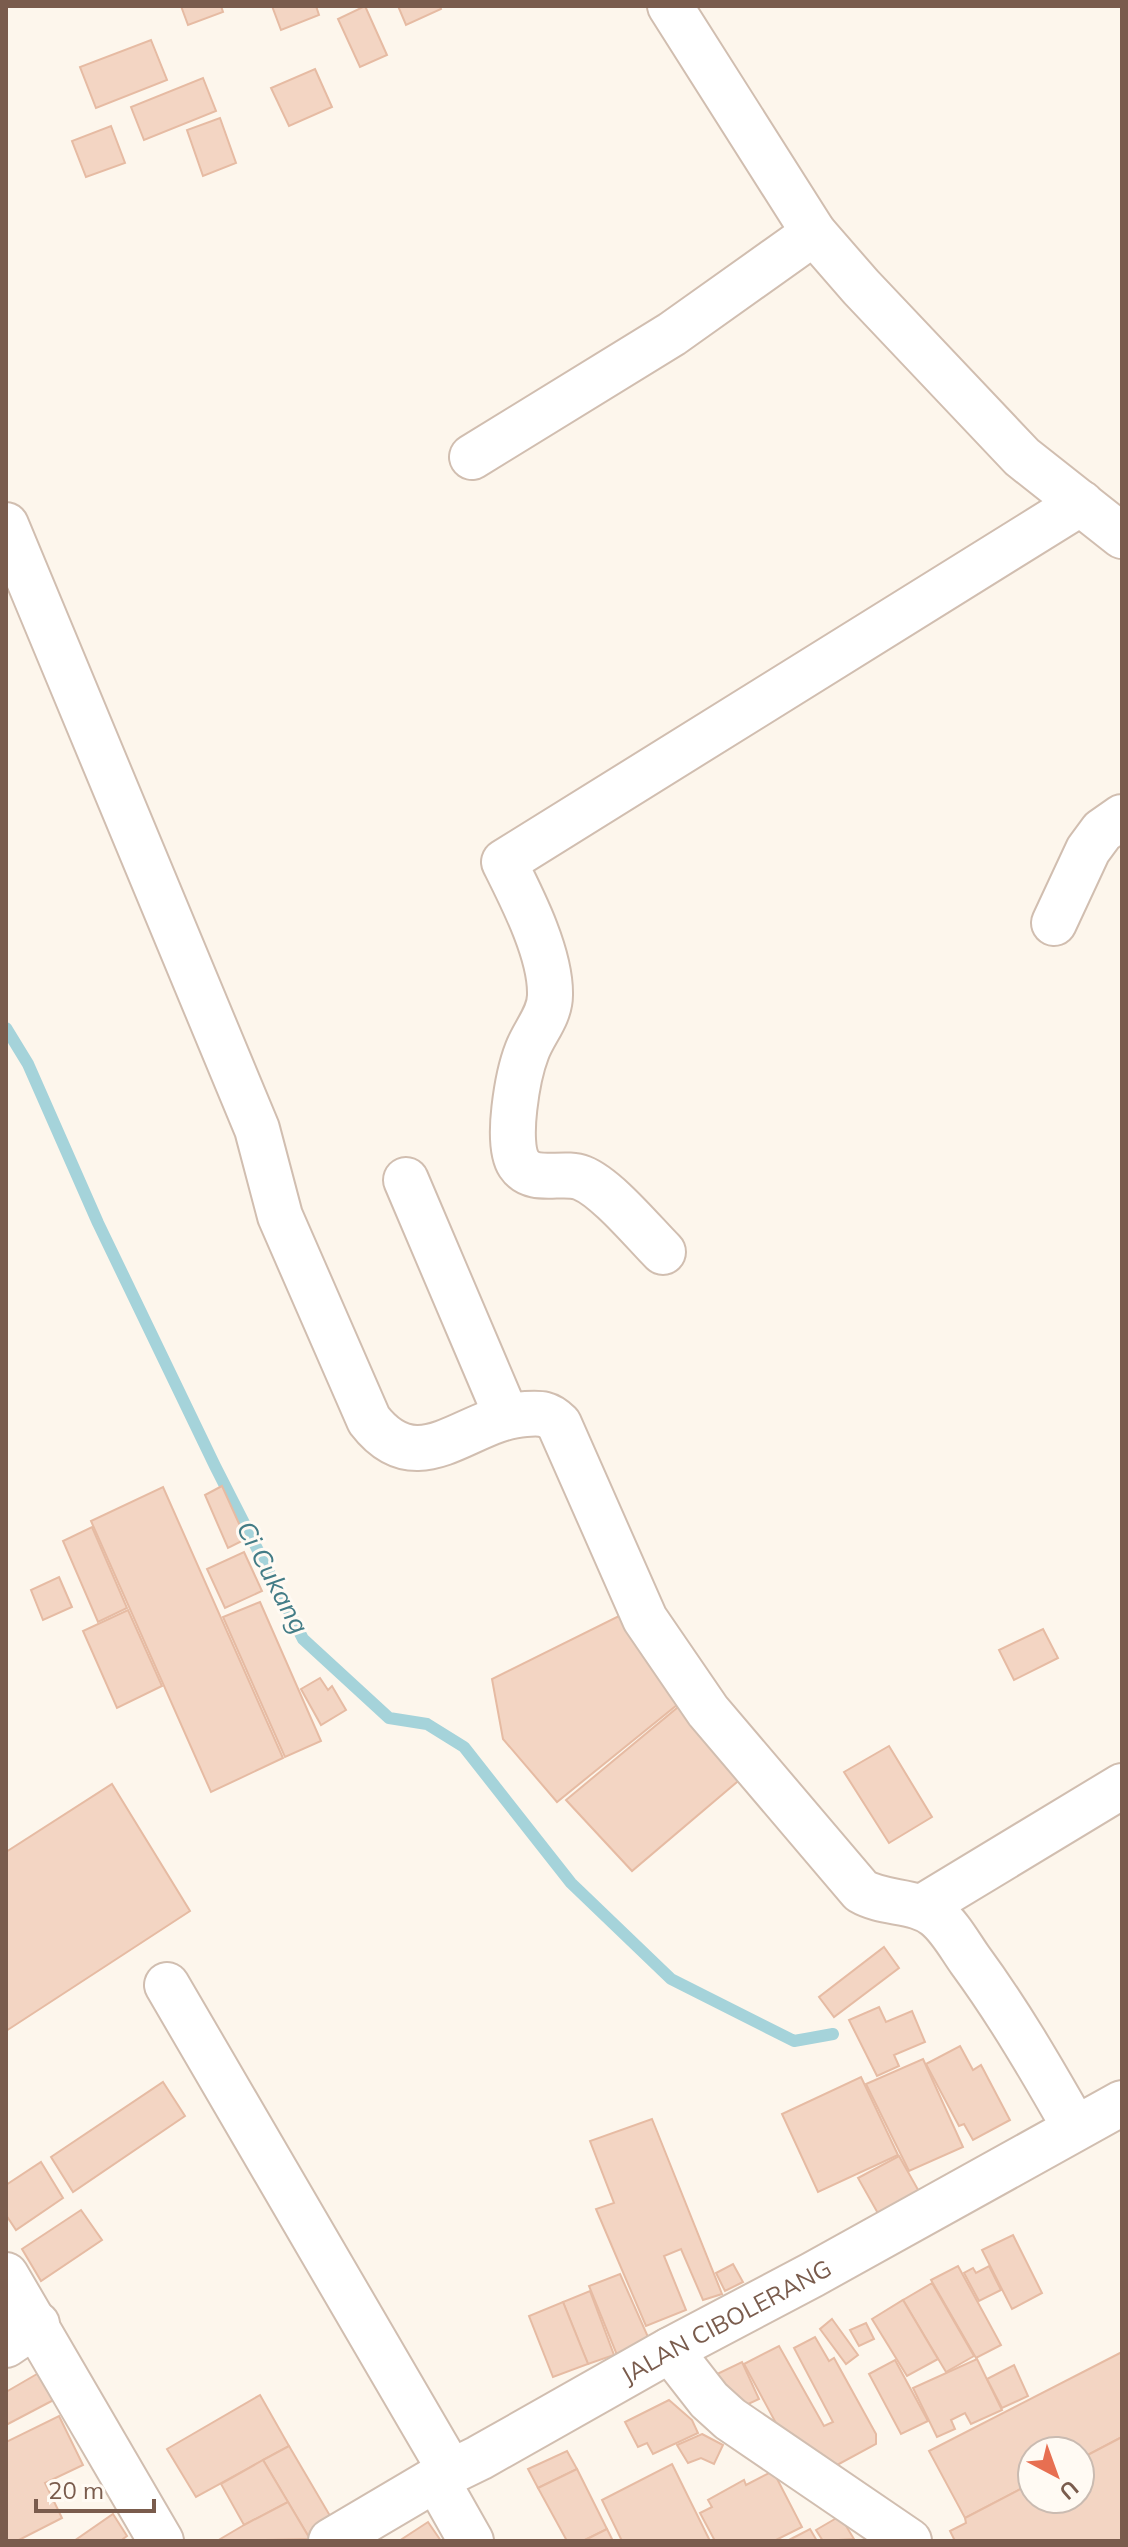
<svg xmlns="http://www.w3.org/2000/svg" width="1128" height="2547" font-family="Mulish,sans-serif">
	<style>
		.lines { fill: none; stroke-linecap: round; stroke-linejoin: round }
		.stream { stroke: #a5d3da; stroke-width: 12 }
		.building { fill: #f3d5c3; stroke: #e6bba3; stroke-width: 2 }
		.minor-casing { stroke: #d1beb0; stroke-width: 48 }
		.minor { stroke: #fff; stroke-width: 44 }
		.labels { text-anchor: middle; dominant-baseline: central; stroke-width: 6; stroke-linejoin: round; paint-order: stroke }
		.street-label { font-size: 24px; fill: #7a5c4d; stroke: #fffaf3 }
		.water-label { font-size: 26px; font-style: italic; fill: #437c86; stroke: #fffaf3 }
	</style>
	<rect width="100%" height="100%" fill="#fdf6ec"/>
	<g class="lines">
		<polyline class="stream" points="6,1028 28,1064 98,1223 215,1466 303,1639 389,1718 427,1724 464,1747 571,1883 671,1979 794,2041 833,2034"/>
	</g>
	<g class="building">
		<polygon points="181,6 221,6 223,12 188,25"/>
		<polygon points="272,6 316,6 319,15 281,30"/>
		<polygon points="365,6 387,55 360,67 338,19"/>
		<polygon points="398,6 440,6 441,9 406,25"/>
		<polygon points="151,40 167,80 96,108 80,67"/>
		<polygon points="315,69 332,107 289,126 271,88"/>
		<polygon points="203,78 216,111 144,140 131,107"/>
		<polygon points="220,118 236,163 203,176 187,130"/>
		<polygon points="111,126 125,163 86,177 72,141"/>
		<polygon points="222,1486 246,1539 228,1548 205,1495"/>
		<polygon points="163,1487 283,1758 211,1792 91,1521"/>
		<polygon points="92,1527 127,1608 98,1622 63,1541"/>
		<polygon points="244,1552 262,1591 225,1608 207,1569"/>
		<polygon points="59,1577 72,1607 43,1620 31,1590"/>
		<polygon points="260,1602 321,1741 285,1757 223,1617"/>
		<polygon points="128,1610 162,1686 117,1708 83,1631"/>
		<polygon points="625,1613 688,1696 557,1802 503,1739 492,1679"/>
		<polygon points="1043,1629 1058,1658 1014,1680 999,1650"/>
		<polygon points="320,1678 328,1690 332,1686 346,1710 321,1725 301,1689"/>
		<polygon points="689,1698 750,1771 632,1871 566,1800"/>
		<polygon points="889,1746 932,1817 889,1843 844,1772"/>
		<polygon points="112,1784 190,1911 6,2031 6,1852"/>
		<polygon points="884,1947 899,1968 834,2017 819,1997"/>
		<polygon points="879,2007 886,2022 912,2011 925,2042 894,2055 899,2066 877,2076 849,2020"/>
		<polygon points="960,2046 973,2070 981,2065 1010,2120 973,2140 964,2124 959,2126 926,2064"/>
		<polygon points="923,2059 963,2147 909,2171 866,2084"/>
		<polygon points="861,2077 898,2155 818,2192 782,2114"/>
		<polygon points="163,2082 185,2116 73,2192 51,2157"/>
		<polygon points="652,2119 722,2294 703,2300 681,2249 664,2256 686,2310 646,2326 596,2209 614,2203 590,2141"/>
		<polygon points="899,2156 921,2195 880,2217 858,2178"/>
		<polygon points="41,2162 63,2198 16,2230 6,2215 6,2185"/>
		<polygon points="81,2210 102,2240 41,2281 22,2249"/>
		<polygon points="1013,2235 1042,2293 1012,2309 982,2250"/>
		<polygon points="733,2264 743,2282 725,2291 716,2273"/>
		<polygon points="958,2266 1001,2345 976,2358 931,2280"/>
		<polygon points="989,2266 1001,2290 979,2301 964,2273 973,2268 976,2273"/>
		<polygon points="620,2274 652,2346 619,2360 589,2286"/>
		<polygon points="932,2283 974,2356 946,2372 903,2300"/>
		<polygon points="590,2291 614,2355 588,2364 563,2302"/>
		<polygon points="903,2300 938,2359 907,2376 872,2319"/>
		<polygon points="563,2302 588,2364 553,2377 529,2316"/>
		<polygon points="832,2319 858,2355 846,2364 820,2329"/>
		<polygon points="866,2323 874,2339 859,2346 850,2330"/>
		<polygon points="815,2337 829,2361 834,2358 876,2434 876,2444 826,2471 790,2449 744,2364 779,2346 824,2426 833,2422 794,2348"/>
		<polygon points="1122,2352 1122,2437 1080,2459 1080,2451 1032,2451 1032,2483 965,2518 929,2451"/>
		<polygon points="977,2359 1002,2410 971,2424 965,2413 951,2420 955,2429 937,2437 913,2388"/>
		<polygon points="895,2360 928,2421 901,2434 869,2374"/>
		<polygon points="742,2362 759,2399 744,2406 740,2398 726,2404 713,2376"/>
		<polygon points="1014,2365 1028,2396 1002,2408 987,2379"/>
		<polygon points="49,2367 65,2394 6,2425 6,2392"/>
		<polygon points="260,2395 289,2446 196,2497 167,2449"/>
		<polygon points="669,2400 692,2420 698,2433 653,2454 647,2443 638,2447 625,2422"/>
		<polygon points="59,2416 83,2465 45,2483 62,2518 17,2541 6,2541 6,2442"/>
		<polygon points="702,2434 723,2445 714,2464 701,2458 688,2463 677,2445"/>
		<polygon points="1122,2437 1122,2541 955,2541 950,2531 966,2523 965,2518 1032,2483 1032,2499 1080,2499 1080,2459"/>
		<polygon points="289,2446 336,2526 310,2539 263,2460"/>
		<polygon points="567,2451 577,2469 538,2488 528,2469"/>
		<polygon points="263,2460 288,2502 244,2525 221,2484"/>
		<polygon points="672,2464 710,2541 622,2541 602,2500"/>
		<polygon points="577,2469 607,2529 583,2541 567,2541 538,2488"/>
		<polygon points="773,2471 802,2527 774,2541 715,2541 700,2513 712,2507 708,2500 744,2480 746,2485"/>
		<polygon points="288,2502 310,2539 217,2541 244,2525"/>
		<polygon points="113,2514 127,2536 123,2539 124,2541 74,2541"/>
		<polygon points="840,2516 854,2539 823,2541 816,2530"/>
		<polygon points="428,2522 441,2541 399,2541"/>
		<polygon points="607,2529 613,2541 583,2541"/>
		<polygon points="810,2529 817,2541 787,2541"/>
	</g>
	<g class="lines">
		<g class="minor-casing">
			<g id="minor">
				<polyline points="670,6 814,233 861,287 1022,457 1122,536"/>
				<polyline points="472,457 672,334 814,233"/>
				<path d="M 6,525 L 257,1129 L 280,1216 L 369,1420 C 419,1485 467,1417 526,1414 C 541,1413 548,1413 559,1424 L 645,1619 L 708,1711 L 861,1891 C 885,1905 915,1899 936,1916 C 950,1927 960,1946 970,1960 C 1009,2013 1042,2070 1075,2128"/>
				<polyline points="1054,923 1088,850 1102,831 1122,817"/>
				<polyline points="406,1180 506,1415"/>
				<path d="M 663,1252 C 643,1232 607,1188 582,1178 C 562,1170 533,1185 519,1164 C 505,1143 518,1074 527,1051 C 534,1032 550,1016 550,995 C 551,954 522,898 504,862 L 1081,503"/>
				<polyline points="922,1907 1122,1786"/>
				<polyline points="167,1985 451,2472"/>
				<polyline points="6,2275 161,2541"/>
				<polyline points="6,2345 37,2324"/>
				<polyline points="670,2350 709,2400 730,2419 909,2541"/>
				<polyline points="436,2479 471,2541"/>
				<path id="s1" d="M 331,2541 L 436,2479 L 479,2458 L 670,2350 L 812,2275 L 1122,2103"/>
			</g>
		</g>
		<use href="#minor" class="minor"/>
	</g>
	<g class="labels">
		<g class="street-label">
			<text stroke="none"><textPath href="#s1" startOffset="452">JALAN CIBOLERANG</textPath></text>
		</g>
		<g class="water-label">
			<text transform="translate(273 1577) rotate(62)">Ci Cukang</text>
		</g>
	</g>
	<rect width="1128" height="2547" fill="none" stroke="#7a5c4d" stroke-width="16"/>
	<g transform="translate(1056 2475) rotate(139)"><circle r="38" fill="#fffaf3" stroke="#cabbb1" stroke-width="2"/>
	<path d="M0-6L14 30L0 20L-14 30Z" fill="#e76f51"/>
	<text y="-12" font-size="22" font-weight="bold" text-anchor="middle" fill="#7a5c4d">U</text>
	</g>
	<path d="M36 2499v12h118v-12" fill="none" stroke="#7a5c4d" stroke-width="4"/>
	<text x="48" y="2499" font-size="24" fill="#7a5c4d" stroke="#fffaf3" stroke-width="6" paint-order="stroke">20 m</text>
</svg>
